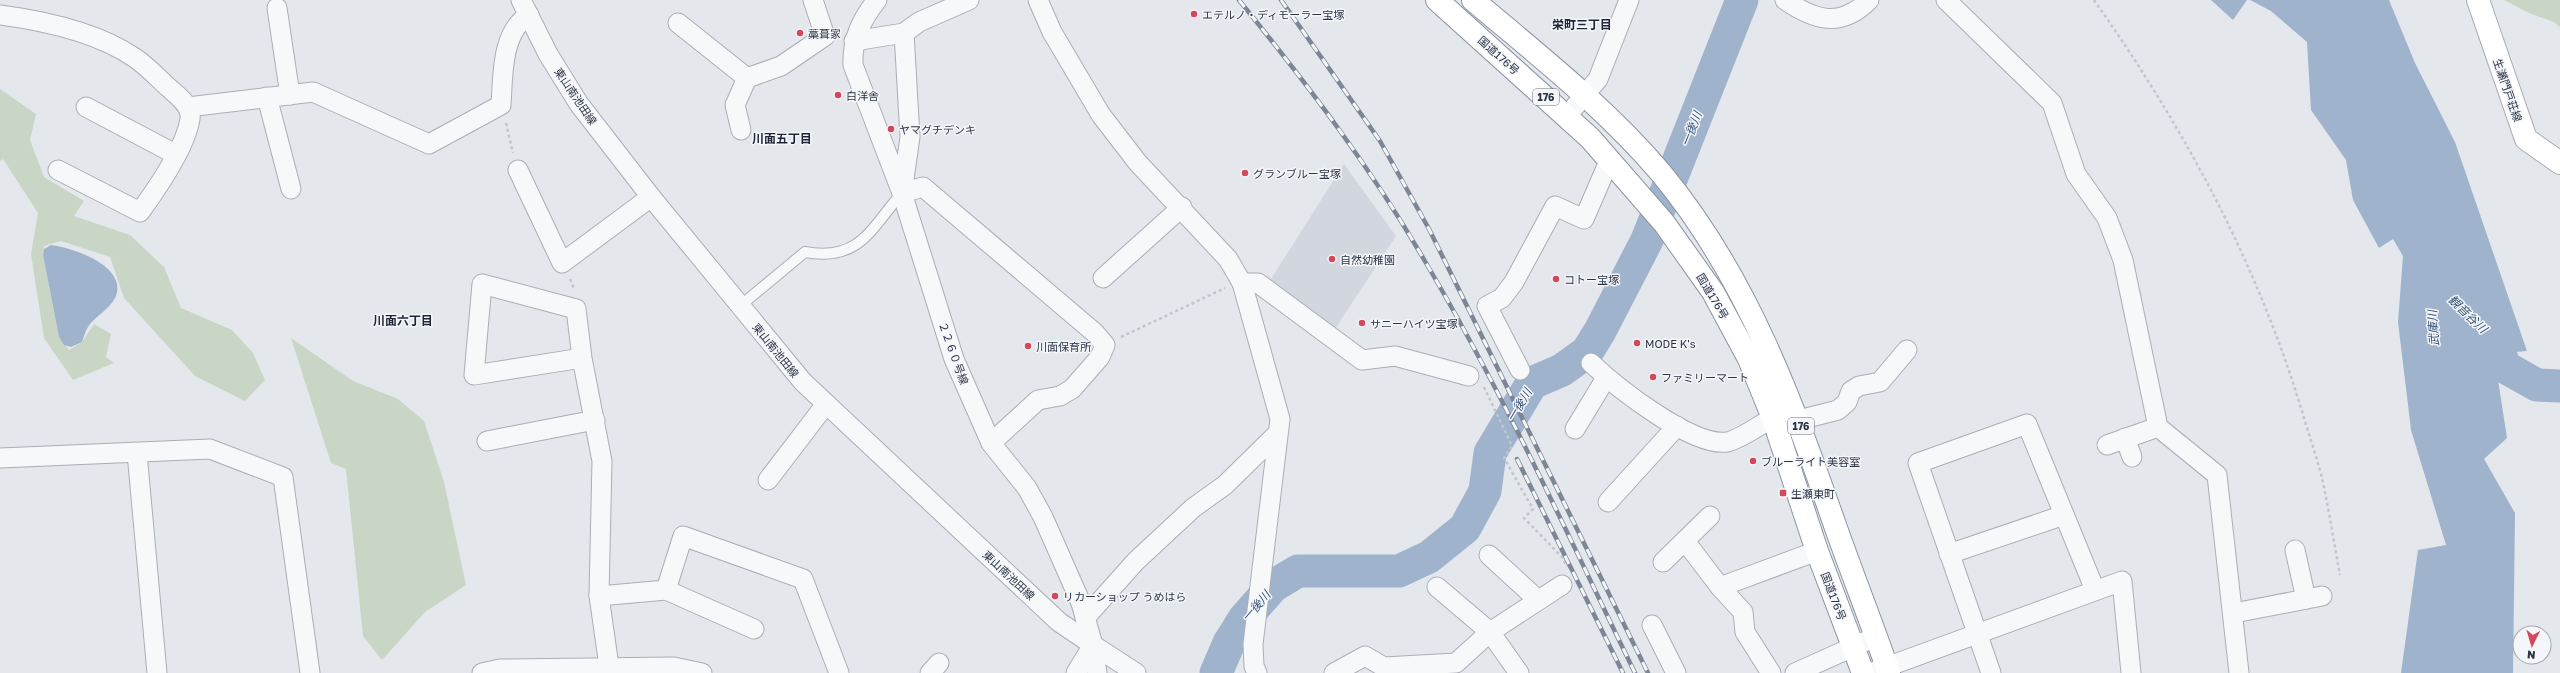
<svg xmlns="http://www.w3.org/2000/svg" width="2560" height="673" font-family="'Golos Text','Noto Sans JP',sans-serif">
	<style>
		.built { fill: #d2d6de }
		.green { fill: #c9d6c5 }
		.water { fill: #9fb4cc }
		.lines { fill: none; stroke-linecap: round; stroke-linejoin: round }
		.river { stroke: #9fb4cc; stroke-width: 33 }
		.lane-casing { stroke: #a9aeb7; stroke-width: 12 }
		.street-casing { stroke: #a9aeb7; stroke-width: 21 }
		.secondary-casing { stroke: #a9aeb7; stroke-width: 24 }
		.highway-casing { stroke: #8b94a3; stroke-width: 24 }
		.path { stroke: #c2c5cb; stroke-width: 2.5; stroke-dasharray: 3 3; stroke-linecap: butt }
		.lane { stroke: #f7f8fa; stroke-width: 10 }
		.street { stroke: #f7f8fa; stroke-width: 19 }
		.secondary { stroke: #fff; stroke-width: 22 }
		.highway { stroke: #fff; stroke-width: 22 }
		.rail-casing { stroke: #7d8696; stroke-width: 4.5 }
		.rail { stroke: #f4f6f9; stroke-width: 3; stroke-dasharray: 9; stroke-linecap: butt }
		.poi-dot { fill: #d1495b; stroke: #f4f6f9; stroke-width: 1.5 }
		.labels { text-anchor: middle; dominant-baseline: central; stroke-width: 3; stroke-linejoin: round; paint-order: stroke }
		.shield { fill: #f4f6f9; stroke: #676e7b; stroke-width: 1 }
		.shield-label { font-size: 10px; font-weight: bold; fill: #2b3445 }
		.poi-label { font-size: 11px; fill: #2b3445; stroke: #f4f6f9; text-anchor: start }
		.street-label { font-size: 11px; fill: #2b3445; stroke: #f4f6f9 }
		.neighbourhood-label { font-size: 12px; font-weight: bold; fill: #1d2536; stroke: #f4f6f9 }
		.water-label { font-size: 12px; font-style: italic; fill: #34527a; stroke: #f4f6f9 }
	</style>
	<rect width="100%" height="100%" fill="#e4e7ec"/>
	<polygon class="built" points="1344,164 1396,236 1335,329 1269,282"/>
	<g class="green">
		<polygon points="2504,0 2560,0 2560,27 2554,22 2529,13"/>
		<polygon points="0,89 36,114 30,140 44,177 84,201 74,216 130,235 164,267 181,308 232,330 253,353 265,380 245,401 195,376 124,298 110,257 61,241 44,246 43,255 59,337 69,350 82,342 94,324 111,334 106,357 114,363 73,380 44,338 31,254 38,213 3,159 0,161"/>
		<polygon points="291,338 353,381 398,399 424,421 444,482 466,585 425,612 382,660 363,636 346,469 331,463"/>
	</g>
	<g class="water">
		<polygon points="2211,0 2247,0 2233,20"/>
		<polygon points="2250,0 2389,0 2415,63 2455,142 2527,351 2494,354 2507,438 2484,459 2515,513 2513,673 2401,673 2418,550 2446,545 2411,430 2398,322 2403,256 2393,239 2379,248 2353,200 2346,160 2311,110 2307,42 2271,11"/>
		<path d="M 51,245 C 72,247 130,267 115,298 C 109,310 95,316 88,327 C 85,331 84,337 82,342 L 71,347 L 64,345 L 59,337 L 43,255 L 44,249 Z"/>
	</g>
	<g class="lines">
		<g class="river">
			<polyline points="2472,318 2494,338 2505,367 2537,385 2560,386"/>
			<polyline points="1216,673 1229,643 1244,619 1273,586 1298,571 1399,571 1429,557 1465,528 1485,491 1490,453 1532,383 1562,370 1587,352 1600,331 1647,240 1742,0"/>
		</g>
		<g class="lane-casing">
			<path id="lane" d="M 740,306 L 805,252 C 860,262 871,228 902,193"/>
		</g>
		<g class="street-casing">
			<g id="street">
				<polyline points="521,0 548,54 579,104 651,197 803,382 1059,622 1093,645"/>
				<path d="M 877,0 C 861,20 852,39 853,65 L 902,193 L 954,359 L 991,443 L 1027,488 L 1043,517 L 1081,603 L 1093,645 L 1136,673"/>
				<polyline points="1038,0 1052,32 1101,115 1138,163 1228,259 1242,283"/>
				<path d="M 1785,0 C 1815,21 1841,28 1869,0"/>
				<polyline points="1946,0 2052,103 2076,174 2107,218 2123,260 2158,427 2217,475 2239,673"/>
				<polyline points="277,8 290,95"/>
				<path d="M 0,15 C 45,21 97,32 135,58 C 147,66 158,78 169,88 C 178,96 192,106 190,119 C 186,146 156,190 140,212 L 58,170"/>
				<polyline points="678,23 747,78 781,66 825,36 813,0"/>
				<polyline points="904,33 910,137 902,193 923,187 1095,333 1105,345 1100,357 1072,389 1060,396 1038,400 991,443"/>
				<polyline points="854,41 904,33 919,22 969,0"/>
				<polyline points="267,97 291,189"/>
				<polyline points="86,107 175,154"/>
				<path d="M 188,107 L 313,92 L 429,144 L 501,105 C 503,76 501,32 529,15"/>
				<polyline points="1567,116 1598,79 1629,0"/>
				<polyline points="741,130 735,105 747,78"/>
				<polyline points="518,170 562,263 651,197"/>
				<polyline points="1103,278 1182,207"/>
				<polyline points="582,358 474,375 482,284 576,309 582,358 602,461 599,596"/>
				<path d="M 1591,363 C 1616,387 1692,447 1727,442 C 1739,440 1761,424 1773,418"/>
				<polyline points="1520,370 1487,306 1502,298 1514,282 1555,206 1584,219 1610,159"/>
				<polyline points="1799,420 1838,410 1847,402 1851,391 1859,386 1880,382 1907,350"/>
				<polyline points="1575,429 1606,378"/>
				<polyline points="2125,438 2132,457"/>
				<polyline points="487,441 595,420"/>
				<polyline points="2107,445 2158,427"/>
				<polyline points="137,453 157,673"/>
				<polyline points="0,458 210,449 283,477 310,673"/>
				<polyline points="768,480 826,404"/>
				<polyline points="1608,502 1677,426"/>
				<polyline points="1685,541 1720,587 1743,612 1745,632 1771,673"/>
				<polyline points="2295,550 2306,599"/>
				<polyline points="1949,554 2064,515"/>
				<polyline points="1489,555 1538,600"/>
				<polyline points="1663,562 1710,516"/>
				<polyline points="1437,587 1490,632 1519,673"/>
				<polyline points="1720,587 1817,551"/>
				<polyline points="666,590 754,629"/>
				<polyline points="2234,613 2322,596"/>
				<polyline points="1085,618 1136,561 1193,508 1225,485 1277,434"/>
				<polyline points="1652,625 1676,673"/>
				<polyline points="1093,645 1097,673"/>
				<polyline points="482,673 500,669 674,667 702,673"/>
				<polyline points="610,673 599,596 666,590 683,536 803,579 839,673"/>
				<polyline points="930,673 939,663"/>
				<polyline points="1076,673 1093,645"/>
				<polyline points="1257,673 1254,666 1253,644 1280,419 1242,283 1258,283 1362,360 1395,356 1469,376"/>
				<polyline points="1334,673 1365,656 1384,667 1456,663 1490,632 1562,585"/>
				<polyline points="1795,673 1875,637"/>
				<polyline points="1870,673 2122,581 2131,673"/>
				<polyline points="1991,673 1918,463 2027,424 2095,590"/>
			</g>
		</g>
		<g class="secondary-casing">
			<polyline id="secondary" points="2478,0 2526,139 2560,163"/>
		</g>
		<g class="highway-casing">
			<g id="highway">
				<polyline points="1437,0 1590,138 1664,223 1713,292 1749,359 1773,418 1817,551 1863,673"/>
				<path d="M 1473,0 C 1538,55 1606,108 1661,173 C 1748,278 1792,402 1836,528 C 1853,576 1872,624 1889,673"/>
			</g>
		</g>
		<g class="path">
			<path d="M 2094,0 C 2185,129 2259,266 2304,418 C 2310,438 2317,458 2322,478 C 2329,510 2334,543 2340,575"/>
			<polyline points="506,123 513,153"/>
			<polyline points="570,279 574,289"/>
			<polyline points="1121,337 1225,288"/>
			<polyline points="1484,387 1512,446 1504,458 1533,509 1524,518 1562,557 1567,567"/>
		</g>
		<use href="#lane" class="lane"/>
		<use href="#street" class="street"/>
		<use href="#secondary" class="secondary"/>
		<use href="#highway" class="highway"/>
		<g class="rail-casing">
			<g id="rail">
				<path d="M 1239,0 C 1307,84 1372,169 1426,263 C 1504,395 1568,535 1635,673"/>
				<polyline points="1281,0 1380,141 1429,229 1648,673"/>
				<polyline points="1517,459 1623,673"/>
			</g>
		</g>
		<use href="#rail" class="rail"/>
	</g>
	<g class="poi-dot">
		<circle cx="1194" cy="14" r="4"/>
		<circle cx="800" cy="33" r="4"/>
		<circle cx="838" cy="95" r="4"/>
		<circle cx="891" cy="129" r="4"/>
		<circle cx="1245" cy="173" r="4"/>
		<circle cx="1332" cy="259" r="4"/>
		<circle cx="1556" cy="279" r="4"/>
		<circle cx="1362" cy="323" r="4"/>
		<circle cx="1637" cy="343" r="4"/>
		<circle cx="1028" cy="346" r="4"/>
		<circle cx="1653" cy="377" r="4"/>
		<circle cx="1753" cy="461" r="4"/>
		<rect x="1779" y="489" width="8" height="8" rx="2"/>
		<circle cx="1055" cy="596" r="4"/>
	</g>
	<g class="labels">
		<g class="shield">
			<rect x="1533" y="89" width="26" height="16" rx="3"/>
			<rect x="1788" y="418" width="26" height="16" rx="3"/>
		</g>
		<g class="shield-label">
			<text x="1546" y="97">176</text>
			<text x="1801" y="426">176</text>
		</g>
		<g class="poi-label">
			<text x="1202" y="14">エテルノ・ディモーラー宝塚</text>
			<text x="808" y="33">藁葺家</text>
			<text x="846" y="95">白洋舎</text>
			<text x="899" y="129">ヤマグチデンキ</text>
			<text x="1253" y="173">グランブルー宝塚</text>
			<text x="1340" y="259">自然幼稚園</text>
			<text x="1564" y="279">コトー宝塚</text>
			<text x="1370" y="323">サニーハイツ宝塚</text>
			<text x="1645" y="343">MODE K's</text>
			<text x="1036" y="346">川面保育所</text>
			<text x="1661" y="377">ファミリーマート</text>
			<text x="1761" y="461">ブルーライト美容室</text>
			<text x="1791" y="493">生瀬東町</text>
			<text x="1063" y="596">リカーショップ うめはら</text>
		</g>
		<g class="street-label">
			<text transform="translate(1499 55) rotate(42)">国道176号</text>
			<text transform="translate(2508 90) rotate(71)">生瀬門戸荘線</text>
			<text transform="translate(576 96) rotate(56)">東山南池田線</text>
			<text transform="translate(1713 296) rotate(59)">国道176号</text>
			<text transform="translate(776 350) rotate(51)">東山南池田線</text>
			<text transform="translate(954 353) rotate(70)">２２６０号線</text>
			<text transform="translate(1009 575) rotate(43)">東山南池田線</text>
			<text transform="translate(1834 596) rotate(69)">国道176号</text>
		</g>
		<g class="neighbourhood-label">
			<text x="1582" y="24">栄町三丁目</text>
			<text x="782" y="138">川面五丁目</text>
			<text x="403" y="320">川面六丁目</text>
		</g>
		<g class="water-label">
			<text transform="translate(1691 129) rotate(-68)">一後川</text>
			<text transform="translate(2468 314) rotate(44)">観音谷川</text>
			<text transform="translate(2433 328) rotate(-94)">武庫川</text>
			<text transform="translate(1519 405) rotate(-59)">一後川</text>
			<text transform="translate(1256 606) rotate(-49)">一後川</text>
		</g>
	</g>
	<g transform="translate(2532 645) rotate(185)"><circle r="19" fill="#f4f6f9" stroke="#a4a8b1"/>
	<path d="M0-3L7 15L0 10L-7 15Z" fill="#d1495b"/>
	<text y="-6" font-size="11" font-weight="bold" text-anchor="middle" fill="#2b3445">N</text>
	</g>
</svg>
